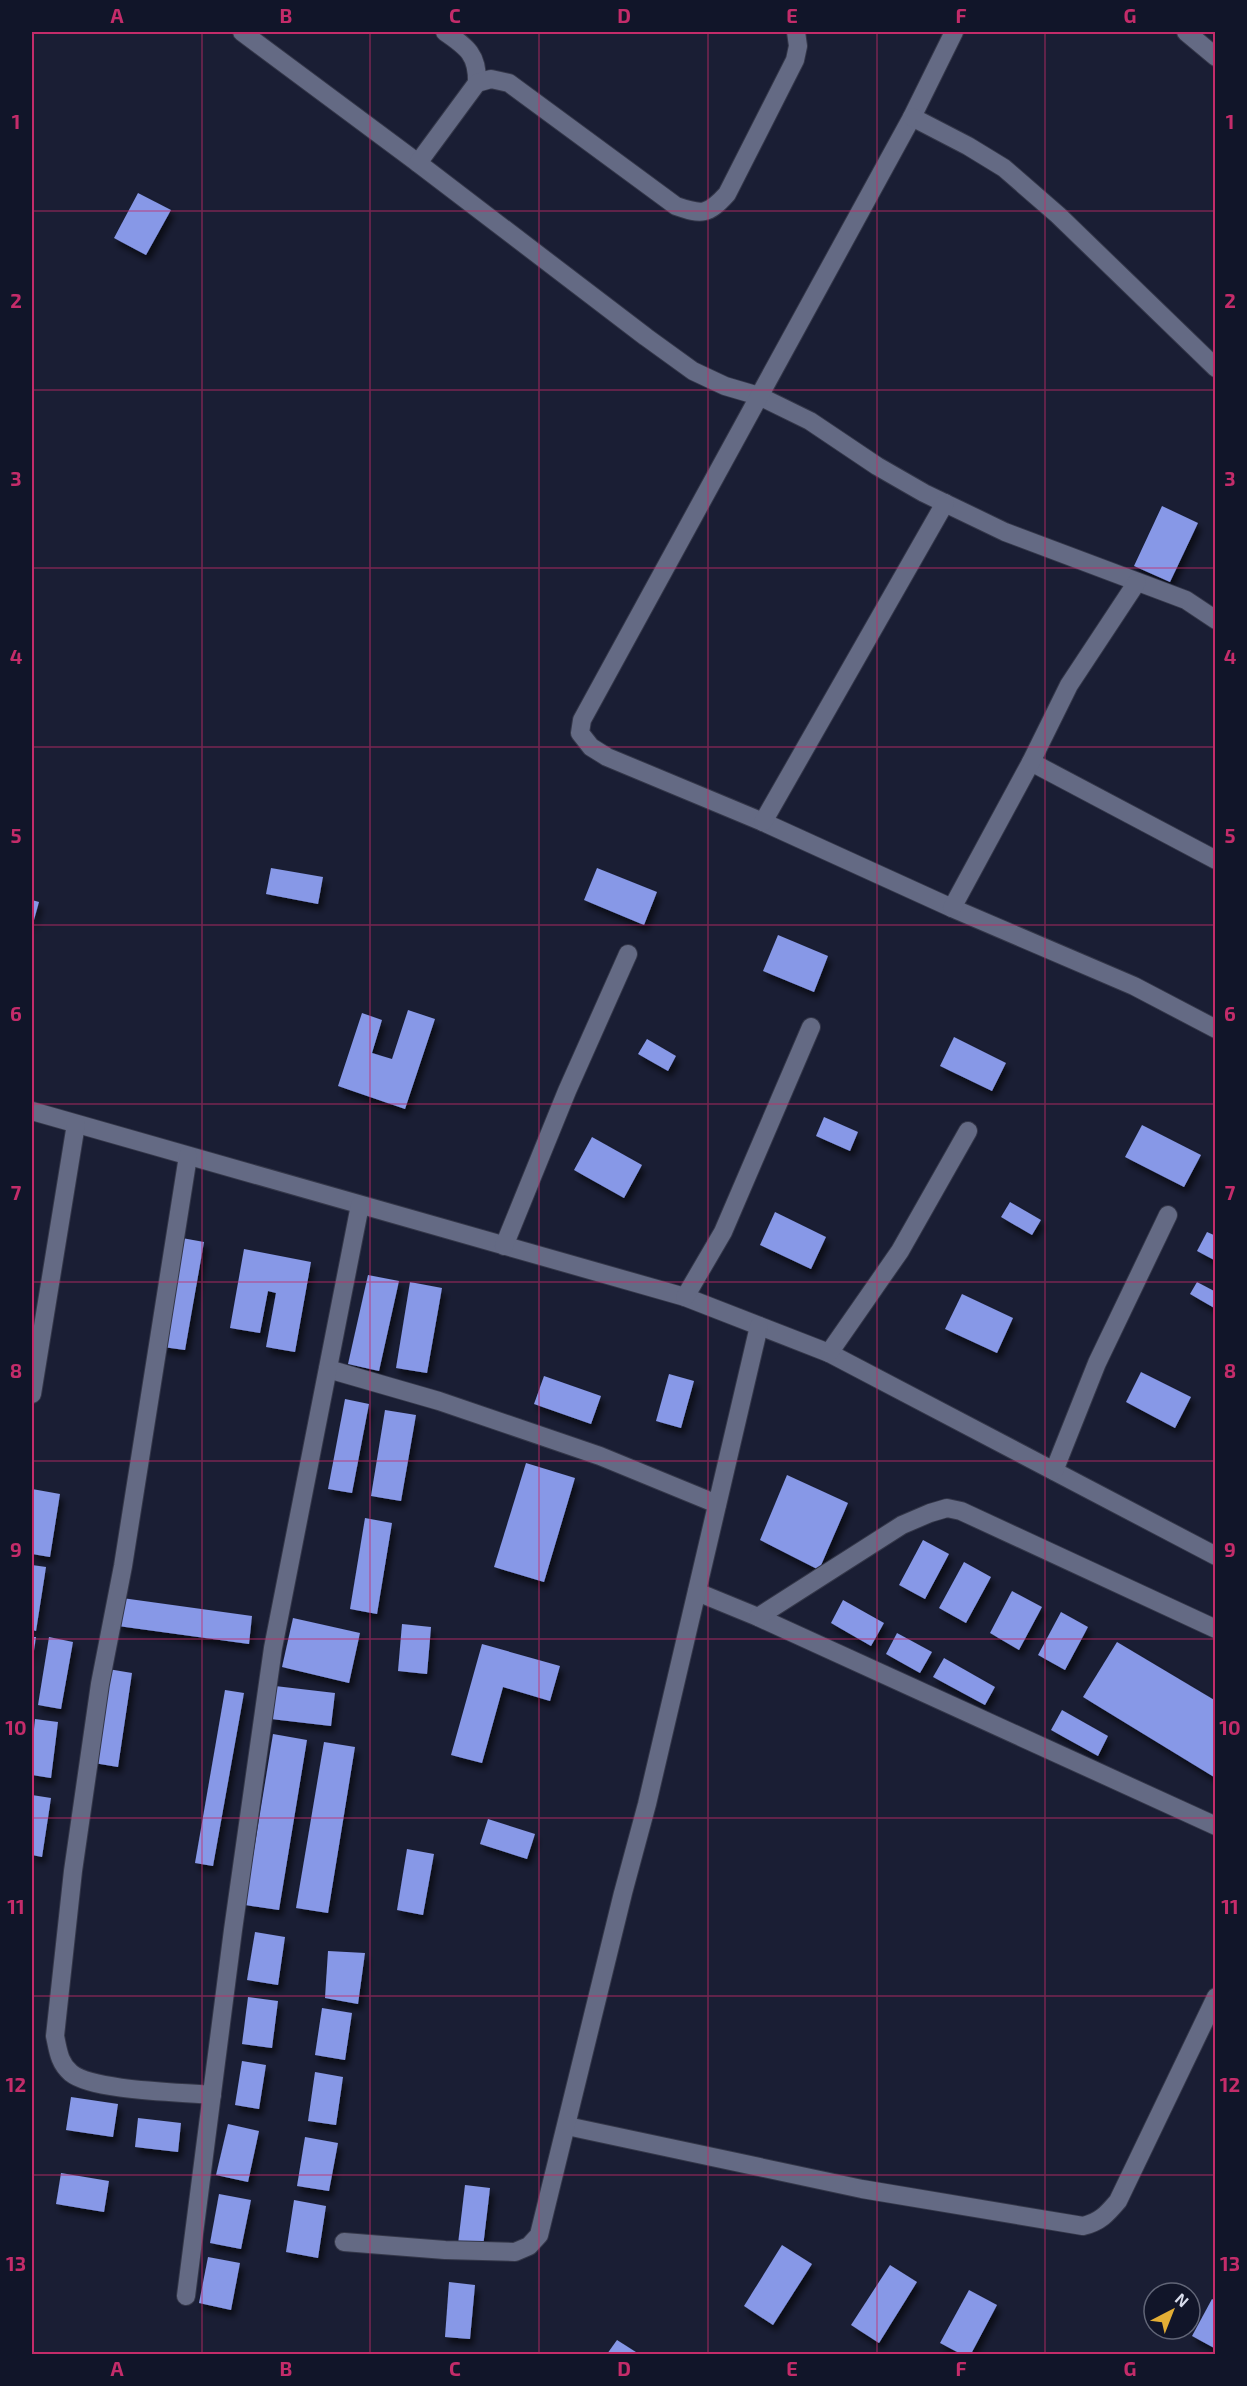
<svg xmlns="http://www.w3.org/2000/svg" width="1247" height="2386" font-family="'Exo 2',sans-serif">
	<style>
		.building { fill: #8798e7; filter: url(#shadow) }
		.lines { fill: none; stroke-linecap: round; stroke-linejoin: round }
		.street-casing { stroke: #343749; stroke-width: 20 }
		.street { stroke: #646a84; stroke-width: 18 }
		.grid { fill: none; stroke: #c42c6a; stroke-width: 1.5; stroke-opacity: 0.55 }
		.neatline { fill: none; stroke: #c42c6a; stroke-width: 2 }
		.grid-label { font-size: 20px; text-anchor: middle; font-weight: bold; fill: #c42c6a }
	</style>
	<defs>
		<filter id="shadow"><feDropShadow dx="3.5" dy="6" stdDeviation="3" flood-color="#0009"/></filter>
	</defs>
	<rect width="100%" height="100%" fill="#1a1e34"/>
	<g class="building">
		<polygon points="138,193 171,210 146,255 114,238"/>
		<polygon points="1162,506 1198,523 1170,582 1134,566"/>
		<polygon points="271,868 323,877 318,904 266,894"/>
		<polygon points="597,868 657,892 644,925 584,900"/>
		<polygon points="32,900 39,902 32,927"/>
		<polygon points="778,935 828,956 814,992 763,971"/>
		<polygon points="408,1010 435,1019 405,1109 338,1086 362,1013 382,1020 372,1053 392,1059"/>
		<polygon points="954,1037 1006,1063 992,1091 940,1066"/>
		<polygon points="647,1039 676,1056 668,1071 638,1054"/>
		<polygon points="824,1117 858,1132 850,1151 816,1136"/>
		<polygon points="1142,1125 1201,1155 1184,1187 1125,1157"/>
		<polygon points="592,1137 642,1165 624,1198 574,1170"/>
		<polygon points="1010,1202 1041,1220 1032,1235 1001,1217"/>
		<polygon points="775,1212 826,1237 811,1269 760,1245"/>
		<polygon points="1207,1232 1216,1236 1216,1261 1197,1251"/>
		<polygon points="182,1238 204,1242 185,1350 163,1347"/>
		<polygon points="244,1249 311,1262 295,1352 266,1347 276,1293 268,1291 260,1333 230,1328"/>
		<polygon points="368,1275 399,1281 379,1371 348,1364"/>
		<polygon points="410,1282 442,1288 427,1373 396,1368"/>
		<polygon points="1197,1282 1216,1292 1216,1309 1190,1294"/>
		<polygon points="962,1294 1013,1318 997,1353 945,1329"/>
		<polygon points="1141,1372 1191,1397 1175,1428 1126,1402"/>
		<polygon points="669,1374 694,1381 681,1428 656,1421"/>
		<polygon points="544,1376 601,1396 591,1424 534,1404"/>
		<polygon points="345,1399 369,1404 352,1493 328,1489"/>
		<polygon points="385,1410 416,1415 401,1501 371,1496"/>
		<polygon points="526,1463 575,1478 544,1582 494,1567"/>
		<polygon points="787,1475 848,1503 819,1570 760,1540"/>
		<polygon points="32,1489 60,1494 50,1557 32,1554"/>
		<polygon points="365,1518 392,1523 377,1614 350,1609"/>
		<polygon points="923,1540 949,1554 925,1599 899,1585"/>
		<polygon points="964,1562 991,1577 966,1623 939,1608"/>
		<polygon points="32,1565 46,1567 36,1631 32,1630"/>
		<polygon points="1012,1591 1042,1607 1019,1650 990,1633"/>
		<polygon points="122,1598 252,1616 249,1644 118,1626"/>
		<polygon points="843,1600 884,1623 871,1646 831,1623"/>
		<polygon points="1061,1612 1088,1627 1065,1670 1038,1655"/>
		<polygon points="293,1618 360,1633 349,1683 282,1667"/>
		<polygon points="402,1624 431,1627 427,1674 398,1671"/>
		<polygon points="897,1633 932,1652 920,1673 886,1654"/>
		<polygon points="32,1637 36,1637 33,1657 32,1657"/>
		<polygon points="49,1637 73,1642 61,1709 38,1705"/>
		<polygon points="1117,1642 1216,1701 1214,1777 1083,1697"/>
		<polygon points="482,1644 560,1666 550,1701 503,1687 482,1763 451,1755"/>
		<polygon points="944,1658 995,1687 985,1705 933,1677"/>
		<polygon points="108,1669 132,1673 118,1767 94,1763"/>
		<polygon points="275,1686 335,1693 331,1726 271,1719"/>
		<polygon points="225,1690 244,1693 213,1866 195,1863"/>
		<polygon points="1062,1710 1108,1736 1098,1756 1051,1730"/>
		<polygon points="35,1719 58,1722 51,1778 32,1775 32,1749"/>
		<polygon points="273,1734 307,1740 279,1910 245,1905"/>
		<polygon points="324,1742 355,1747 328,1913 296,1908"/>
		<polygon points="32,1795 51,1798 42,1857 32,1855"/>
		<polygon points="488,1819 535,1834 527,1859 480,1844"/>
		<polygon points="407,1849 434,1854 423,1915 397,1910"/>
		<polygon points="255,1932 285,1937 278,1985 247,1980"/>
		<polygon points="328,1951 365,1953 358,2004 325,1998"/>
		<polygon points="248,1997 278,2001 272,2048 242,2044"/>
		<polygon points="322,2008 352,2013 345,2060 315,2055"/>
		<polygon points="242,2061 266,2065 259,2109 235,2105"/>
		<polygon points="315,2072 343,2077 336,2125 308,2121"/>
		<polygon points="71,2097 118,2104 113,2137 66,2130"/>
		<polygon points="138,2118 181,2123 178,2152 135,2147"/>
		<polygon points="228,2124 259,2131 248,2182 216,2175"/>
		<polygon points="305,2137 338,2143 329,2191 297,2186"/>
		<polygon points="61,2173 109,2181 104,2212 56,2204"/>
		<polygon points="465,2185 490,2188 483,2247 458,2244"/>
		<polygon points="219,2194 251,2200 241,2249 210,2243"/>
		<polygon points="294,2200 326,2206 318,2258 286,2252"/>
		<polygon points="782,2245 812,2264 773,2325 744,2306"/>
		<polygon points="208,2257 240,2263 231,2310 199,2303"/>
		<polygon points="890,2265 917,2282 879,2343 851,2325"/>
		<polygon points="449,2282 475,2285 470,2339 445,2337"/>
		<polygon points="969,2290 997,2305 971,2354 961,2354 940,2343"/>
		<polygon points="1212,2299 1216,2301 1216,2349 1192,2336"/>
		<polygon points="617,2340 639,2354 607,2354"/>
	</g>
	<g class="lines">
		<g class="street-casing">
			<g id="street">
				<polyline points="242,32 418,163"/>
				<path d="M 445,32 C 467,47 478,55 477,83"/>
				<path d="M 796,32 L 798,46 L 795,60 L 727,194 C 708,215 702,215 676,206 L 509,83 L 491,79 L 477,83 L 418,163 L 646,337 L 693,371 L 725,386 L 759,396 L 810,421 L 877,466 L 924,493 L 1005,532 L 1186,600 L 1216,620"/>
				<polyline points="954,32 912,117 582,720 580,733 591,747 607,757 763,822 952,908 1134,986 1216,1029"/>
				<polyline points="1186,32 1216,57"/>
				<polyline points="912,117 968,146 1004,168 1058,215 1216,368"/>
				<polyline points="1031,762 1216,860"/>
				<polyline points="763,822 945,503"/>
				<polyline points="952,908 1031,762 1069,685 1137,582"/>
				<polyline points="32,1111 685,1297 829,1353 1216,1556"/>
				<path d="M 188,1156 L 123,1566 L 100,1684 L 73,1871 L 55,2036 C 58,2050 59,2063 71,2073 C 93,2091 181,2092 212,2095"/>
				<polyline points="504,1246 567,1091 628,954"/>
				<polyline points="685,1297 723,1232 811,1027"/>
				<polyline points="829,1353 900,1251 968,1131"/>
				<polyline points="328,1369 439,1401 600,1456 717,1504"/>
				<polyline points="32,1394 76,1124"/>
				<polyline points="1054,1471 1097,1363 1168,1215"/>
				<polyline points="697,1592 758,1617 1216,1826"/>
				<polyline points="758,1617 902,1525 930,1513 947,1508 961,1511 1216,1629"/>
				<path d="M 567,2126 L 862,2189 L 1083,2226 C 1100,2222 1107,2214 1118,2201 L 1216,1997"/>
				<polyline points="344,2242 445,2250 515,2252 529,2246 539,2235 623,1893 647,1804 759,1326"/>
				<polyline points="186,2296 233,1930 273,1648 360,1205"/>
			</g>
		</g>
		<use href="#street" class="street"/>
	</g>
	<path class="grid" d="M 202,32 L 202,2354M 370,32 L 370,2354M 539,32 L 539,2354M 708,32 L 708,2354M 877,32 L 877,2354M 1045,32 L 1045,2354M 32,211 L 1216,211M 32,390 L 1216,390M 32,568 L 1216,568M 32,747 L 1216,747M 32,925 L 1216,925M 32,1104 L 1216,1104M 32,1282 L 1216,1282M 32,1461 L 1216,1461M 32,1639 L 1216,1639M 32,1818 L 1216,1818M 32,1996 L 1216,1996M 32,2175 L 1216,2175"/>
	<rect width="1247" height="2386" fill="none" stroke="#111529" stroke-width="66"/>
	<g transform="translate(1172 2311) rotate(42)"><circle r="28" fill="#111529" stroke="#616577" stroke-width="1.5"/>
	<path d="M0-4.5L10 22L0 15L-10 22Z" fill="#e3ae35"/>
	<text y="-9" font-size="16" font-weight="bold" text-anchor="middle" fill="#d9ddec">N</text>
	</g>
	<rect x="33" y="33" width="1181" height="2320" class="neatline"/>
	<g class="grid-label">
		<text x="117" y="23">A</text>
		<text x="286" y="23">B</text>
		<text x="455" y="23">C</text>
		<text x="624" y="23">D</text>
		<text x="792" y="23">E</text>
		<text x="961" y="23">F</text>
		<text x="1130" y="23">G</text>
		<text x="16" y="129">1</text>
		<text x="1230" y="129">1</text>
		<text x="16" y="308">2</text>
		<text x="1230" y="308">2</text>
		<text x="16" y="486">3</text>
		<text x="1230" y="486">3</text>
		<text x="16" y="664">4</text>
		<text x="1230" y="664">4</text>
		<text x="16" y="843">5</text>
		<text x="1230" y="843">5</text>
		<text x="16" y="1021">6</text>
		<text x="1230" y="1021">6</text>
		<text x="16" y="1200">7</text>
		<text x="1230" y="1200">7</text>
		<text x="16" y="1378">8</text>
		<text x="1230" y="1378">8</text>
		<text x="16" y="1557">9</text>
		<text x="1230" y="1557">9</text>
		<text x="16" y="1735">10</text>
		<text x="1230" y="1735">10</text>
		<text x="16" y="1914">11</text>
		<text x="1230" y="1914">11</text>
		<text x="16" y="2092">12</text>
		<text x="1230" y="2092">12</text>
		<text x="16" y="2271">13</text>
		<text x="1230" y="2271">13</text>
		<text x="117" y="2376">A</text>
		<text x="286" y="2376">B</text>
		<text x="455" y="2376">C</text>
		<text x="624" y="2376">D</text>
		<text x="792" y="2376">E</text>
		<text x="961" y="2376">F</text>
		<text x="1130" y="2376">G</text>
	</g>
</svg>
